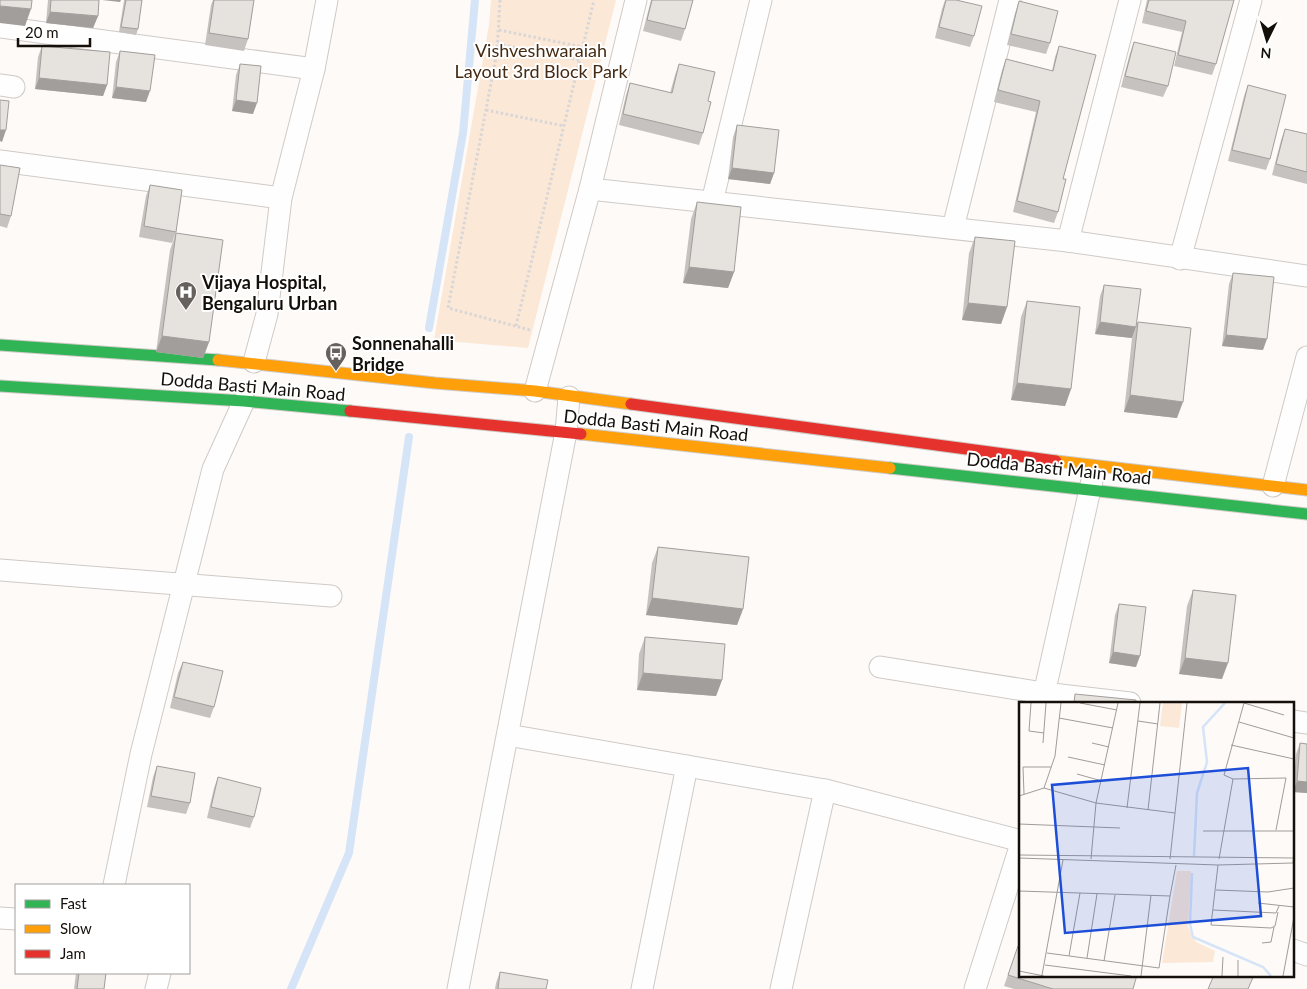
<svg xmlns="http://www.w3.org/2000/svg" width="1307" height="989" font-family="Lato,sans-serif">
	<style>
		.green { fill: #fce8d7 }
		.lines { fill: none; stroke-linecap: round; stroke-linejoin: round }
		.stream { stroke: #d6e4f7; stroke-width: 8 }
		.street-casing { stroke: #cfcac6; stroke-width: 23 }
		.fast-casing { stroke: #cfcac6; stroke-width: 13 }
		.slow-casing { stroke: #cfcac6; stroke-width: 13 }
		.jam-casing { stroke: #cfcac6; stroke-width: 13 }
		.path { stroke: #d8d6d6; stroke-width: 3; stroke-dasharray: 2.5 2.5; stroke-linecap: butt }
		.street { stroke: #fffefe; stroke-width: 21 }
		.fast { stroke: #30b455; stroke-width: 11 }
		.slow { stroke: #ff9f0a; stroke-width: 11 }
		.jam { stroke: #e5322d; stroke-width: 11 }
		.wall { fill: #c6c2bf }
		.shaded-wall { fill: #a19e9b }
		.building { fill: #e6e2de; stroke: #a19e9b }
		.labels { text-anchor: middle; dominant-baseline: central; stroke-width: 4; stroke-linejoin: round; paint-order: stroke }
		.park-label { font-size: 18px; fill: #452a11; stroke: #fff }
		.poi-label { font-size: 18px; font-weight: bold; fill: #150f0a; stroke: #fff; text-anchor: start }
		.street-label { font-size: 18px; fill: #150f0a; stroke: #fff }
		.inset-river { fill: none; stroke: #d6e4f7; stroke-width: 2.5 }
		.inset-road { fill: none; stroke: #a09c99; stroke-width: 1 }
		.view { fill: #1d4ed8; fill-opacity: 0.15; stroke: #1d4ed8; stroke-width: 2.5 }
		.inset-edge { fill: none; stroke: #150f0a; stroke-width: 2.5 }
	</style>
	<rect width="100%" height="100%" fill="#fdfaf8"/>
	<polygon class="green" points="491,0 616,0 528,348 434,340 489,25"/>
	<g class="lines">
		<g class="stream">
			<polyline points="429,328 463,133 475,0"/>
			<polyline points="291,989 349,853 409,437"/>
		</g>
		<g class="street-casing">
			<g id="street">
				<polyline points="636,0 590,189 1068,241 1307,276"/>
				<polyline points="0,27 314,69"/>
				<polyline points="0,85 14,87"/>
				<polyline points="0,161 281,198"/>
				<polyline points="712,202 761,0"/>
				<polyline points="953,228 1010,0"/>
				<polyline points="1068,241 1130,0"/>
				<polyline points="1180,259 1251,0"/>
				<polyline points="254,362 267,314 281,198 314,69 327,0"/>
				<polyline points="535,391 590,189"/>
				<polyline points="1273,486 1307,357"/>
				<polyline points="0,570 331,596"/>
				<polyline points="880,667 1043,693 1130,703"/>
				<polyline points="1042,703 1093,476"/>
				<polyline points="1293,721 1307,723"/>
				<polyline points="508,735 825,790 1021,841"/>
				<polyline points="114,885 141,754 213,469 244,401"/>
				<polyline points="0,918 16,919"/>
				<polyline points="1293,950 1307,955"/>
				<polyline points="156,989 160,973"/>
				<polyline points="458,989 566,432 569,397"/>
				<polyline points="642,989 687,766"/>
				<polyline points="781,989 825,790"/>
				<polyline points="975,989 1021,844"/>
			</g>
		</g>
		<g class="fast-casing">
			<g id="fast">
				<polyline points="0,345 218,360"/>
				<polyline points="0,386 244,401 350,411"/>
				<polyline points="890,468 1307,514"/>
			</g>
		</g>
		<g class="slow-casing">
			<g id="slow">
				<polyline points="218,360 435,383 535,391 631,404"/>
				<polyline points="581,434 890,468"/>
				<polyline points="1056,461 1307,490"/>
			</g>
		</g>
		<g class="jam-casing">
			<g id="jam">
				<polyline points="631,404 1056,461"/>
				<polyline points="350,411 581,434"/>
			</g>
		</g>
		<g class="path">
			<polyline points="500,0 497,52 448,308 530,330"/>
			<polyline points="499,30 583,47"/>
			<polyline points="498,44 579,60"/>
			<polyline points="486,110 564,126"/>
			<polyline points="516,326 594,0"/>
		</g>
		<use href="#street" class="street"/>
		<use href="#fast" class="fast"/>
		<use href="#slow" class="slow"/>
		<use href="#jam" class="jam"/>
	</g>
	<g class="wall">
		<polygon points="48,0 99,0 98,16 93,28 46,23"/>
		<polygon points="124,0 142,0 138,29 136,35 119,32"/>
		<polygon points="213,0 254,0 248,39 244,51 205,45 211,5"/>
		<polygon points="651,0 693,0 685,29 681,41 643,31"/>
		<polygon points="945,0 974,36 970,47 935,38 942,9"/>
		<polygon points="1147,0 1234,0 1216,64 1212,75 1174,66 1182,32 1142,23"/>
		<polygon points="1019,1 1050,43 1046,54 1007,45 1015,13"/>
		<polygon points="1134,42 1168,86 1163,97 1121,87 1130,53"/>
		<polygon points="42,46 107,85 103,96 35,89 38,57"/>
		<polygon points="1059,46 1063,179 1058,212 1054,223 1013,212 1036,112 994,102 1002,70 1006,59 1052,71 1055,57"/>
		<polygon points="120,51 146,102 112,98 116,62"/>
		<polygon points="240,64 253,114 232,111 236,75"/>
		<polygon points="679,64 708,101 703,133 699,145 619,125 626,95 630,83 670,93 675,75"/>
		<polygon points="1248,85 1270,159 1266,170 1228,161 1244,96"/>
		<polygon points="737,125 774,173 770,184 728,179 733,137"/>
		<polygon points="1285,129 1307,134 1307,184 1272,175 1281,140"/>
		<polygon points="0,165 11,216 7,228 0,226"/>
		<polygon points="150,185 176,232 172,243 139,237 146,196"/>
		<polygon points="697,202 734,272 728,288 683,283 691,219"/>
		<polygon points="176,233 209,342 203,358 156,352 170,250"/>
		<polygon points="975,237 1007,307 1001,324 962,320 969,253"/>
		<polygon points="1233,273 1263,350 1222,346 1229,284"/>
		<polygon points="1104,285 1132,338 1095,334 1100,296"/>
		<polygon points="1027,301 1071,389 1065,406 1011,400 1021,317"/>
		<polygon points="1138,322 1177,418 1124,412 1132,338"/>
		<polygon points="658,547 743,609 737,625 646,615 652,563"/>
		<polygon points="1193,590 1222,679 1179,674 1187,606"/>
		<polygon points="1119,604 1136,667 1109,663 1115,615"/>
		<polygon points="645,637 722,680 716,696 637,690 639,654"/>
		<polygon points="183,662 214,707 210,718 170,708 178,673"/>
		<polygon points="1300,743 1307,793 1293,792 1296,754"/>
		<polygon points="157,766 190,803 186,814 147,807 153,777"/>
		<polygon points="218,777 254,817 250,828 207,818 214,788"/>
		<polygon points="1018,946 1133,989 1014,989 1004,986"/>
		<polygon points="500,972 546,989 495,989 496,983"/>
		<polygon points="76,973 106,973 104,989 74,989"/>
	</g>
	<g class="shaded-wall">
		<polygon points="102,0 121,0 120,2"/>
		<polygon points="0,6 31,9 25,26 0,23"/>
		<polygon points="50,12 98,16 93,28 46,23"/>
		<polygon points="39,78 107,85 103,96 35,89"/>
		<polygon points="116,87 150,91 146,102 112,98"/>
		<polygon points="236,100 257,103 253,114 232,111"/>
		<polygon points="0,130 6,130 2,142 0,141"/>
		<polygon points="732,168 774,173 770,184 728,179"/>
		<polygon points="689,267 734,272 728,288 683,283"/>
		<polygon points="968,303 1007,307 1001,324 962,320"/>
		<polygon points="1100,322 1136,327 1132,338 1095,334"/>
		<polygon points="1226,335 1267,339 1263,350 1222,346"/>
		<polygon points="162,336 209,342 203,358 156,352"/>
		<polygon points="1017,383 1071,389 1065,406 1011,400"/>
		<polygon points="1130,395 1183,402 1177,418 1124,412"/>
		<polygon points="652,598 743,609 737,625 646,615"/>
		<polygon points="1113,652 1140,656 1136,667 1109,663"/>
		<polygon points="1185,658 1228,663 1222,679 1179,674"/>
		<polygon points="643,673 722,680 716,696 637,690"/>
		<polygon points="1297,781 1307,782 1307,793 1293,792"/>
	</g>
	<g class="building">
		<polygon points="0,0 32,0 31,9 0,6"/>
		<polygon points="51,0 99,0 98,16 50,12"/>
		<polygon points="126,0 142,0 138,29 121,27"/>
		<polygon points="214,0 254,0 248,39 209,33"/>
		<polygon points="652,0 693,0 685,29 647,20"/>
		<polygon points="946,0 956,0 982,6 974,36 939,27"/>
		<polygon points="1149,0 1234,0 1216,64 1178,55 1186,21 1146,11"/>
		<polygon points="1019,1 1058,11 1050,43 1011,34"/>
		<polygon points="1134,42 1176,52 1168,86 1125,76"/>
		<polygon points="42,46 110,52 107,85 39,78"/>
		<polygon points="1059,46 1096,55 1063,179 1066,179 1058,212 1017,201 1040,101 998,90 1006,59 1053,71"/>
		<polygon points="120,51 155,55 150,91 116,87"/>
		<polygon points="240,64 261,66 257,103 236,100"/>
		<polygon points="679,64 715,72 708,101 711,102 703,133 623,114 630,83 672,93"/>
		<polygon points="1248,85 1286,95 1270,159 1232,150"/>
		<polygon points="0,100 9,101 6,130 0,130"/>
		<polygon points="737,125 779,130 774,173 732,168"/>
		<polygon points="1285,129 1307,134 1307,172 1276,164"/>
		<polygon points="0,165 20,168 11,216 0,214"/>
		<polygon points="150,185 182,190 176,232 144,226"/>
		<polygon points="697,202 741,207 734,272 689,267"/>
		<polygon points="176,233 223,240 209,342 162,336"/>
		<polygon points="975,237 1015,241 1007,307 968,303"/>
		<polygon points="1233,273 1274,277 1267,339 1226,335"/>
		<polygon points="1104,285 1141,289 1136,327 1100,322"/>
		<polygon points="1027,301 1080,307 1071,389 1017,383"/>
		<polygon points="1138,322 1191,328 1183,402 1130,395"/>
		<polygon points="658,547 749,557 743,609 652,598"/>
		<polygon points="1193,590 1236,595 1228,663 1185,658"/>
		<polygon points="1119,604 1146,607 1140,656 1113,652"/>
		<polygon points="645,637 725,644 722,680 643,673"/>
		<polygon points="183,662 223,671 214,707 174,697"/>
		<polygon points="1075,694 1136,700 1136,703 1074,703"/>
		<polygon points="1300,743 1307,744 1307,782 1297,781"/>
		<polygon points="157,766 195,773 190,803 151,796"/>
		<polygon points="218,777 261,788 254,817 211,807"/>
		<polygon points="1018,946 1021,948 1021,975 1137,975 1133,989 1053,989 1008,975"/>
		<polygon points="500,972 548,980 546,989 498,989"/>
		<polygon points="79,973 106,973 104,989 77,989"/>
		<polygon points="1214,975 1254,975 1248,989 1208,989"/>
	</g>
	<defs>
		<g id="hospital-pin" transform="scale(1.125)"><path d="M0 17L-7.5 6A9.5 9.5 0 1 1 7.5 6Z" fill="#66615d" stroke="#fff"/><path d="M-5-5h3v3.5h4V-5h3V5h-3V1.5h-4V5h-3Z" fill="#fff"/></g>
		<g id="bus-pin" transform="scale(1.125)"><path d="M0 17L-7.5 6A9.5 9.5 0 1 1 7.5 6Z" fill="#66615d" stroke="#fff"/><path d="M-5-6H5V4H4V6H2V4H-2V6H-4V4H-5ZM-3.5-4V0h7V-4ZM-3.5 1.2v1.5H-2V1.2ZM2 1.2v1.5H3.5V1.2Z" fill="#fff"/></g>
	</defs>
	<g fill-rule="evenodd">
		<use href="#hospital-pin" x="186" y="292"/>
		<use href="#bus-pin" x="336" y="353"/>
	</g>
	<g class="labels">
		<g class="park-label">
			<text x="541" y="50">Vishveshwaraiah<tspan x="541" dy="21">Layout 3rd Block Park</tspan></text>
		</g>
		<g class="poi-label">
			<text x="202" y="282">Vijaya Hospital,<tspan x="202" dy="21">Bengaluru Urban</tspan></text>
			<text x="352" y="343">Sonnenahalli<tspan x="352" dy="21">Bridge</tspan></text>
		</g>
		<g class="street-label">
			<text transform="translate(253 386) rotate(5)">Dodda Basti Main Road</text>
			<text transform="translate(656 425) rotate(6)">Dodda Basti Main Road</text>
			<text transform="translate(1059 468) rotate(6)">Dodda Basti Main Road</text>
		</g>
	</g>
	<g transform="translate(1019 702)">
		<rect width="275" height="275" fill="#fdfaf8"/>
		<path d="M 144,1 L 163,1 L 160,26 L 141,24 ZM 158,169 L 172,169 L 169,225 L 177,240 L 196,249 L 194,260 L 143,261 Z" fill="#fce8d7"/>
		<path class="inset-river" d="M 175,154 L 178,91 L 188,60 L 184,25 L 206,1M 173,171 L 171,222 L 174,235 L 244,265 L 252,274"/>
		<path class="inset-road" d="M 12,1 L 10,29 L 25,31M 61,1 L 98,8M 225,1 L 205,73 L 214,77 L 267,76 L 257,128M 225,1 L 265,13M 40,16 L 94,26M 119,19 L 139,22M 220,20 L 275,36M 24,41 L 27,1M 73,41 L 90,45M 212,43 L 275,57M 49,55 L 86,63M 58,72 L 83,79M 25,86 L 36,54 L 42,1M 5,92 L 4,65 L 32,65M 0,94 L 25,86 L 77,101 L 99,1M 108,106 L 121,1M 129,108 L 141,1M 0,122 L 101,126M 184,129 L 275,129M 0,153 L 275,156M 0,156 L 199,163 L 274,161 L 275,152M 72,157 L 77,101 L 156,111M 151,157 L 168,1M 200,157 L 214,77M 199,163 L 192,223 L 252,226 L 256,224 L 259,210M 197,188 L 249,190 L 275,186M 0,189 L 151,194 L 140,266 L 28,251M 151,194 L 157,163M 239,201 L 275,205M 194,208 L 257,211 L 260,204M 243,241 L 252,240 L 255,225M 50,254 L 61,191M 68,256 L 78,192M 219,258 L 219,274M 85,259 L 96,193M 26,263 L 112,274M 0,269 L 25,274M 23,273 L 44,158M 122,274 L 132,193M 203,274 L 204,255M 264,274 L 275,215"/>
		<path class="view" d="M 229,66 L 242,214 L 46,231 L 33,83 Z"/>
		<rect width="275" height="275" class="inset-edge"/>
	</g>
	<rect x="15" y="884" width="175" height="90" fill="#ffffff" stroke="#a19f9d"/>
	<rect x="25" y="900" width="25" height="8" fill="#30b455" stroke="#a19f9d"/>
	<text x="60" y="909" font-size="15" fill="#150f0a">Fast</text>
	<rect x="25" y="925" width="25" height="8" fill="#ff9f0a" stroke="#a19f9d"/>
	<text x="60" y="934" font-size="15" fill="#150f0a">Slow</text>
	<rect x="25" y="950" width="25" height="8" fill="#e5322d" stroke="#a19f9d"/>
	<text x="60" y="959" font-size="15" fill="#150f0a">Jam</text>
	<g transform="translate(1267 40) rotate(185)" stroke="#ffffff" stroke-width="4" paint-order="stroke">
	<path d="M0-4L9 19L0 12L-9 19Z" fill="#150f0a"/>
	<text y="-8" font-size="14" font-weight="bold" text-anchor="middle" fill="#150f0a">N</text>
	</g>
	<path d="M18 38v8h72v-8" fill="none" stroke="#150f0a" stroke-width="2.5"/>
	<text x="25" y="38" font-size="15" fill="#150f0a" stroke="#ffffff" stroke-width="4" paint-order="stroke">20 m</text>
</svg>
